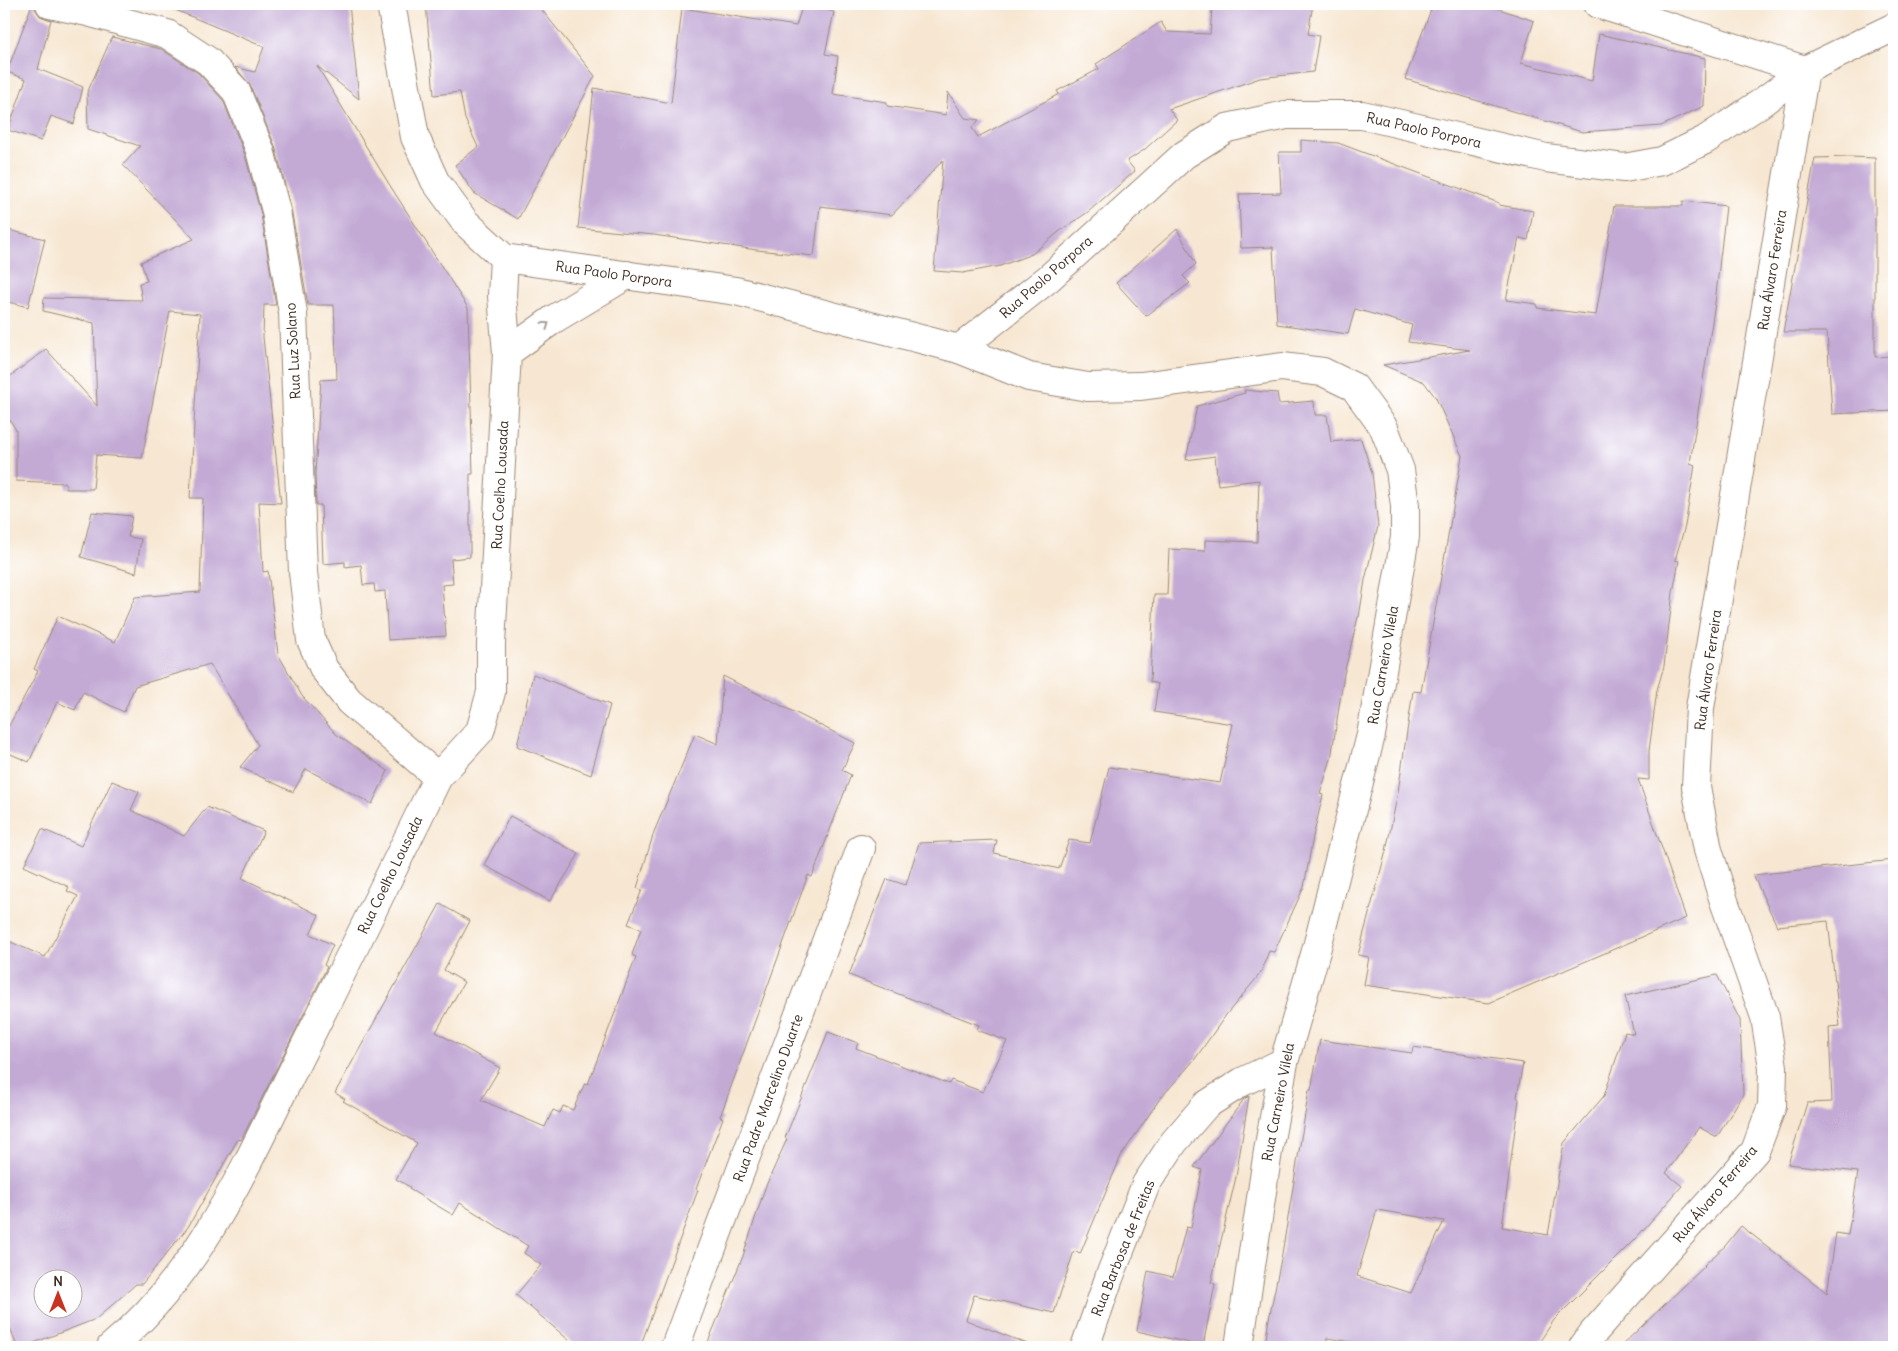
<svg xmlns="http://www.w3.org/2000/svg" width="1898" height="1351" font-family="Delius,sans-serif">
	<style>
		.building { fill: #c3aad5; fill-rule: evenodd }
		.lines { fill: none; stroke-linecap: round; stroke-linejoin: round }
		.street-casing { stroke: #998878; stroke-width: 30 }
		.secondary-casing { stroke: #998878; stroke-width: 30 }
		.street { stroke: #fff; stroke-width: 28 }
		.secondary { stroke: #fff; stroke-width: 28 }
		.oneway { stroke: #a79f9a }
		.labels { text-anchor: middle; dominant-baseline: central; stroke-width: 4.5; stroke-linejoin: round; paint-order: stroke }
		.street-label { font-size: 14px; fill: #3b2a1e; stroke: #fff }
	</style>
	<rect width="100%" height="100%" fill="#fff"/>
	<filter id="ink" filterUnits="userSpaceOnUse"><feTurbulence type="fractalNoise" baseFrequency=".02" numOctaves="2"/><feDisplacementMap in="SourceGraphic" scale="10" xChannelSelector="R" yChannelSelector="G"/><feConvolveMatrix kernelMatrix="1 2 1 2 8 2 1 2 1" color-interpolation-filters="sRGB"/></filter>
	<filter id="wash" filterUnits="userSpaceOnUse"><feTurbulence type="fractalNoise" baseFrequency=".0096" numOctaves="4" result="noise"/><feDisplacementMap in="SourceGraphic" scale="20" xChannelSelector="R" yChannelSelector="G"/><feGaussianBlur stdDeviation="1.12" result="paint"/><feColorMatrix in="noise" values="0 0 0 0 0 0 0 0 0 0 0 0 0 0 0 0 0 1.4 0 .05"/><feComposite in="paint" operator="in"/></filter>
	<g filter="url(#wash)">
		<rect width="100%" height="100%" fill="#f7e7d2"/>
		<g id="blocks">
			<g class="building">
				<polygon points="32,4 35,4 35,9 40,16 51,20 38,69 83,87 74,124 51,116 41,141 8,130 26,79 7,72"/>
				<polygon points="161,4 349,4 359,99 317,66 389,184 468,308 473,474 470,474 470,557 451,559 453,584 442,585 446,636 388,640 385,591 375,592 374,584 363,585 361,565 345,567 345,562 323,564 321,505 316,505 315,473 321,380 337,379 334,305 308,305 291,208 275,146 250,85 235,67 255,72 264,47"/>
				<polygon points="426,4 537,4 595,76 518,219 474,193 455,165 478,147 465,119 460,92 434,95"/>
				<polygon points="803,4 834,12 825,54 838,56 833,94 887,102 887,106 946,115 948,92 965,118 979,120 972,128 978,137 1059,94 1057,91 1099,69 1096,64 1161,22 1167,32 1210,34 1212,9 1229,10 1229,4 1313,4 1308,34 1319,36 1313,72 1260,78 1169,109 1177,120 1144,150 1127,161 1135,171 1088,212 1060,231 1032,254 1000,266 963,273 934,271 943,160 892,215 820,206 814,256 757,250 654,235 578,228 594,88 671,103 682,8 796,26"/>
				<polygon points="1433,4 1485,4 1534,21 1521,63 1592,81 1599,34 1705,58 1704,106 1661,126 1582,132 1405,79"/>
				<polygon points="112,37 161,49 198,73 223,100 245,155 261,214 276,305 264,305 263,337 281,503 259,502 263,572 268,571 278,654 302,696 336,734 388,771 372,804 306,769 293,792 240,767 258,745 210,664 135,686 124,712 83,692 75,710 57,702 29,762 4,751 4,735 38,671 34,669 58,616 115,642 135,597 200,592 203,498 190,498 200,314 170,311 142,458 96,455 93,489 66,489 66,483 16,481 16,430 4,410 4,381 46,349 97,406 94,323 43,311 44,298 142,300 139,283 147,281 141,262 194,239 123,165 140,146 88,129 87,93"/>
				<polygon points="1301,140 1338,143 1499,203 1499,205 1533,211 1528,240 1519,238 1506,300 1537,304 1537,308 1596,315 1614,206 1683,206 1683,201 1726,206 1715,303 1690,463 1695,465 1685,526 1675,560 1679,561 1673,592 1664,666 1657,690 1649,751 1649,780 1638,779 1686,918 1489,1003 1364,985 1369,957 1358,955 1386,851 1398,792 1413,691 1421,692 1462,456 1436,398 1424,382 1383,365 1470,350 1408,342 1412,325 1355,309 1348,334 1277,324 1273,247 1241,248 1239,194 1281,193 1279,152 1301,152"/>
				<polygon points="1850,157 1875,158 1875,357 1892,356 1894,377 1894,411 1832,414 1827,332 1783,332 1815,158"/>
				<polygon points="4,229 45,239 28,307 4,301"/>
				<polygon points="1177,229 1196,264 1183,276 1190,283 1146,316 1116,283"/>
				<polygon points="1244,390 1277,393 1279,404 1314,401 1315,415 1327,415 1331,442 1361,439 1372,473 1378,526 1365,580 1359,617 1358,617 1344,674 1331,759 1320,794 1323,795 1313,837 1304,887 1274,952 1269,951 1260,974 1226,1015 1195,1059 1159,1100 1121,1156 1080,1254 1074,1251 1054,1313 974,1295 966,1320 1030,1345 1029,1347 706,1347 743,1256 765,1188 787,1139 785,1138 828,1032 858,1043 856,1048 892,1062 949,1084 951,1080 983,1092 1007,1041 977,1030 979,1025 849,975 887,879 906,885 919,843 997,840 994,853 1059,869 1069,840 1090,843 1109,767 1220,783 1233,724 1154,712 1158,684 1150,682 1154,595 1167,595 1169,549 1205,551 1205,540 1257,542 1259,480 1218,485 1215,456 1186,460 1197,406 1245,393"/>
				<polygon points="92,512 132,516 128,537 141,539 136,573 81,557"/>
				<polygon points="533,674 610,705 591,775 517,746"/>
				<polygon points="723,676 855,743 842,770 851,775 812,877 808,875 720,1117 723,1118 696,1189 698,1190 640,1347 577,1347 516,1295 541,1265 524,1253 528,1246 460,1203 453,1215 409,1189 410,1187 396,1179 417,1143 343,1101 345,1099 335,1093 440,904 470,921 444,970 464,982 436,1032 500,1068 481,1100 545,1127 553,1110 560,1113 563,1106 573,1110 585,1083 588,1084 636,957 632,955 641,929 628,924 642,890 637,888 654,832 695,734 718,744"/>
				<path d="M 112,781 L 139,792 L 131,810 L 184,836 L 207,807 L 264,831 L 242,878 L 319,915 L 310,934 L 333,945 L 324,965 L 327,967 L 248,1126 L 241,1140 L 238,1139 L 188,1227 L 142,1284 L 136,1284 L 96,1319 L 23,1347 L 17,1347 L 4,1311 L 4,939 L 45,957 L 78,896 L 67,891 L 69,887 L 24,866 L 42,829 L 81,846 ZM 42,1278 L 72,1278 L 72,1308 L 42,1308 Z"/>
				<polygon points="510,816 579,854 550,901 484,865"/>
				<polygon points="1894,860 1894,1347 1620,1347 1705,1266 1704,1265 1725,1246 1741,1226 1827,1293 1836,1233 1848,1235 1858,1172 1788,1164 1807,1103 1832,1102 1829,1027 1840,1026 1828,921 1777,926 1753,875"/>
				<path d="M 1717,975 L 1740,1020 L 1743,1094 L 1717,1137 L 1699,1127 L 1666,1173 L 1682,1186 L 1635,1239 L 1554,1320 L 1536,1347 L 1384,1347 L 1327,1338 L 1327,1347 L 1265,1347 L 1268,1324 L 1282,1254 L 1309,1090 L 1311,1090 L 1320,1040 L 1412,1053 L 1413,1047 L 1523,1063 L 1517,1097 L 1519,1099 L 1502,1227 L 1548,1235 L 1564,1143 L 1604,1096 L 1625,1032 L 1634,1034 L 1625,996 ZM 1377,1210 L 1444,1221 L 1411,1293 L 1357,1276 Z"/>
				<polygon points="1249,1096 1236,1177 1211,1283 1215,1284 1203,1346 1137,1331 1148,1271 1173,1277 1186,1227 1191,1228 1202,1170 1194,1167 1244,1099"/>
			</g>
		</g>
	</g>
	<g filter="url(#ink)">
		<use href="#blocks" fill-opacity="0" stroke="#998878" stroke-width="1"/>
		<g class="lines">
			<g class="street-casing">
				<g id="street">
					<polyline points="50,4 88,12 167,34 208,61 236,91 260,150 276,211 293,313 303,572 311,640 324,669 349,701 438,777"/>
					<polyline points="959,349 1029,377 1088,387 1141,386 1282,367 1323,372 1354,387 1384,428 1400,470 1405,506 1405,537 1371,735 1316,951 1284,1062 1268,1151 1239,1347"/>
					<polyline points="507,353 554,319 627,275"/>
					<path d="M 111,1347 C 201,1273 248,1161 299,1058 C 346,965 392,871 438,777 L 480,731 L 491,692 L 491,644 L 507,353 L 502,296 L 504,258"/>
					<polyline points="675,1347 861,848"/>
					<polyline points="1085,1347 1109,1278 1146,1184 1174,1142 1206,1105 1242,1082 1284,1062"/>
					<polyline points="1583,1347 1593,1333 1755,1151 1772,1106 1773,1067 1765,1017 1724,901 1708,850 1696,787 1700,708 1805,70 1598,4"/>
				</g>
			</g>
			<g class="secondary-casing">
				<polyline id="secondary" points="391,4 415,137 435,181 465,222 504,258 736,291 959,349 1049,278 1184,155 1227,128 1286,115 1362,115 1546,158 1624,168 1662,161 1705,140 1761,103 1805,70 1894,27"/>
			</g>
			<use href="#street" class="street"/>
			<use href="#secondary" class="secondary"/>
		</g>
		<defs><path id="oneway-chevron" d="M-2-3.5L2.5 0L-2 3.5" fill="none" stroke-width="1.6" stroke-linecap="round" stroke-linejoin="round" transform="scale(1.25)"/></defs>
		<use class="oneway" href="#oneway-chevron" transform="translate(546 325) rotate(-35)"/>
	</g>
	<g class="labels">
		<g class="street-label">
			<text transform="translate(1424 130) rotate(13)">Rua Paolo Porpora</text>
			<text transform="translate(1772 270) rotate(-81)">Rua Álvaro Ferreira</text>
			<text transform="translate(614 274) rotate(8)">Rua Paolo Porpora</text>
			<text transform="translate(1046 277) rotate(-41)">Rua Paolo Porpora</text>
			<text transform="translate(293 351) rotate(-93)">Rua Luz Solano</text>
			<text transform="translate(500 485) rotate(-87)">Rua Coelho Lousada</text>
			<text transform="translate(1383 665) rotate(-80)">Rua Carneiro Vilela</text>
			<text transform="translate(1708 670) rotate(-82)">Rua Álvaro Ferreira</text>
			<text transform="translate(390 875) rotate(-64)">Rua Coelho Lousada</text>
			<text transform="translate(768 1098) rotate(-70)">Rua Padre Marcelino Duarte</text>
			<text transform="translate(1278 1102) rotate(-79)">Rua Carneiro Vilela</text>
			<text transform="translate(1715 1194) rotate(-50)">Rua Álvaro Ferreira</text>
			<text transform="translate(1123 1248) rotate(-68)">Rua Barbosa de Freitas</text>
		</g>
	</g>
	<rect width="1898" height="1351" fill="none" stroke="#fff" stroke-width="20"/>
	<g transform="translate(58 1294)"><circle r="24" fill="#ffffff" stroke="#b1aaa5"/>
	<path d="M0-4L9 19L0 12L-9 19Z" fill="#c8321e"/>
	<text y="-8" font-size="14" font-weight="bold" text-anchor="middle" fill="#3b2a1e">N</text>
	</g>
</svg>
